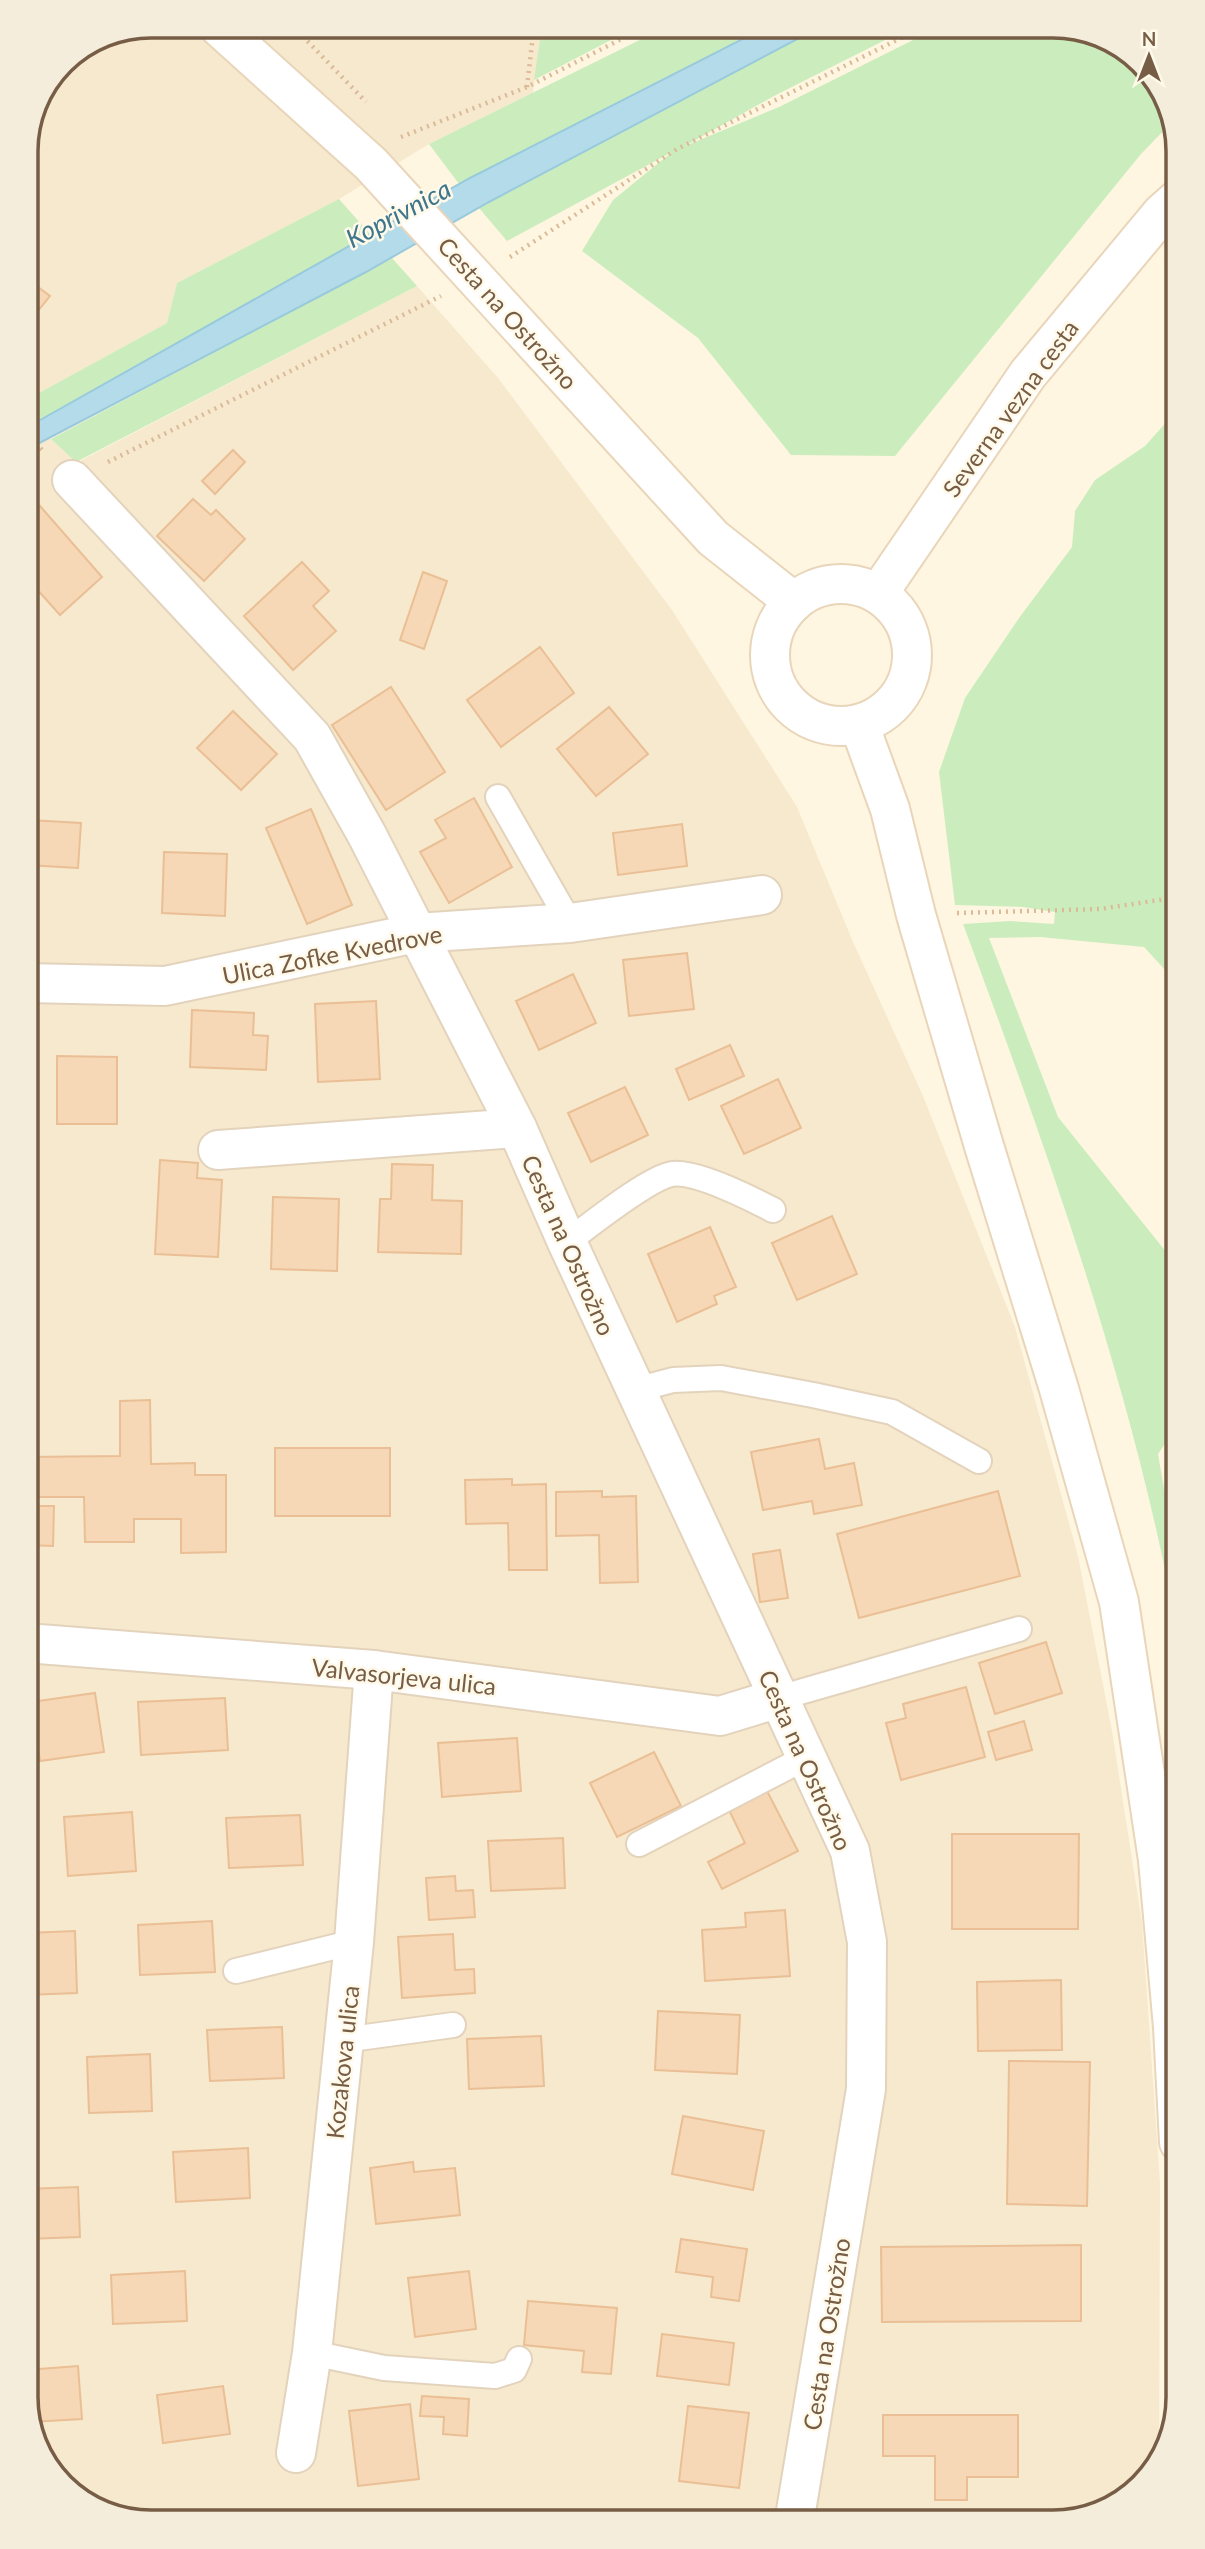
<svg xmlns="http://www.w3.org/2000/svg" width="1205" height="2549" font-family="Lato,sans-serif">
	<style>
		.residential { fill: #f6e9ce }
		.green { fill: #cbedbe }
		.water { fill: #b3dbe9; stroke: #99cadc; stroke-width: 2 }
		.building { fill: #f6d7b6; stroke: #eabf95; stroke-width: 2 }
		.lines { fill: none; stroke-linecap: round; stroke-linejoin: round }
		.lane-casing { stroke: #e3d3bc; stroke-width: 28 }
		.street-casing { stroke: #e3d3bc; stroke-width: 42 }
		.secondary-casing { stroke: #e9d5b9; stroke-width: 42 }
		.path { stroke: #dbba99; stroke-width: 4.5; stroke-dasharray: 2 5; stroke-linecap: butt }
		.lane { stroke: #fff; stroke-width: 24 }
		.street { stroke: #fff; stroke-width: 38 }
		.secondary { stroke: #fff; stroke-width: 38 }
		.labels { text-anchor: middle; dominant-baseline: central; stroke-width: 5; stroke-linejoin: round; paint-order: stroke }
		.street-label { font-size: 24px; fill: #775d45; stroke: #fff9e9 }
		.water-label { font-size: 26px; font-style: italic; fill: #3d768d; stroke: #fff9e9 }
		.rim { fill: none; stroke: #775d45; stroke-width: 3.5 }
	</style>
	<rect width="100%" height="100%" fill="#fef6e0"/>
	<g class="residential">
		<polygon points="151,26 542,26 533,93 429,144 339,199 177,283 167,323 26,400 26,144 63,63 104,36"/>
		<polygon points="417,286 498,378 672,610 797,807 853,942 923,1096 1015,1327 1078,1556 1112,1731 1142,1923 1160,2183 1159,2461 1157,2468 1101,2513 1054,2523 144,2523 81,2501 36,2445 26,2398 26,483 36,477 26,461 26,413 51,439 78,462"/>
	</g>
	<g class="green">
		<polygon points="542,26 638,26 534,80"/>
		<polygon points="668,26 768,26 459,184 429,144"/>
		<polygon points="822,26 911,27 774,96 685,146 779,107 939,27 1062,27 1129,52 1169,104 1173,121 1141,154 895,456 791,455 698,338 582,251 613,200 672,152 507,241 479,208"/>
		<polygon points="339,199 370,234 35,423 26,413 26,400 167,323 177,283"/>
		<polygon points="392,258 417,286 76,462 51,439"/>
		<path d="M 1179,408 L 1179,985 L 1144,947 L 1040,937 L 989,938 L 1058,1117 L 1179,1268 L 1179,1423 L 1158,1454 L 1179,1576 L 1179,1641 C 1135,1395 1050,1158 963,924 L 1010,921 L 1054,924 L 1055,912 L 1023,907 L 955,905 L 939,772 L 965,698 L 1019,618 L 1072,547 L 1075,511 L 1095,480 L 1145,446 Z"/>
	</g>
	<polygon class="water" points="768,26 822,26 489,202 366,272 26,450 26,428 470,178"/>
	<g class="building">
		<polygon points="26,278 50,296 26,326"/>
		<polygon points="233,450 245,462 215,494 202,481"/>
		<polygon points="193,499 211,515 216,510 245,539 204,581 157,536"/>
		<polygon points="40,506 102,577 60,615 26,577 26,518"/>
		<polygon points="302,562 329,591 313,606 336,631 293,670 244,616"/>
		<polygon points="423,572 447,581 424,649 400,640"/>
		<polygon points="26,607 38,612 26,638"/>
		<polygon points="540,647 574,693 501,747 467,700"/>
		<polygon points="391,687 445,772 386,810 332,725"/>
		<polygon points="609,707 648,754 596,796 557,749"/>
		<polygon points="233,711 277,754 241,790 197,748"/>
		<polygon points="474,798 512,867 449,903 420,852 446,838 435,820"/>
		<polygon points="311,809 352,905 307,924 266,828"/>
		<polygon points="29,820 81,823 78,868 26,865"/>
		<polygon points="682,824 687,866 618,875 613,833"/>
		<polygon points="164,852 227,854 225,916 162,913"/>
		<polygon points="687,953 694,1009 629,1016 623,960"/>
		<polygon points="573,974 596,1023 539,1050 516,1001"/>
		<polygon points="376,1001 380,1079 318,1082 315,1004"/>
		<polygon points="192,1010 254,1013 253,1035 268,1036 266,1070 190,1067"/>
		<polygon points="730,1045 744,1076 689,1100 676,1069"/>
		<polygon points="57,1056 117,1057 117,1124 57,1124"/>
		<polygon points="778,1079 801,1128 744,1154 721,1106"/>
		<polygon points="625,1087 648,1135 591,1162 568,1113"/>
		<polygon points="160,1160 198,1163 197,1178 222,1180 218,1257 155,1254"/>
		<polygon points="392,1164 433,1165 432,1200 462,1201 461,1254 378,1252 380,1199 391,1199"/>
		<polygon points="273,1197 339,1199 337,1271 271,1269"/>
		<polygon points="832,1216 857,1274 797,1300 772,1243"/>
		<polygon points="710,1227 736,1287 714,1296 717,1304 677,1322 648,1254"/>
		<polygon points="150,1400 151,1464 195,1463 195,1475 226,1475 226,1552 181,1553 181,1519 134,1519 134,1542 85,1542 84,1497 26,1497 26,1457 120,1456 120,1401"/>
		<polygon points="819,1439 825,1469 854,1463 862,1505 814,1514 812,1501 763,1510 751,1452"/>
		<rect x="275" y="1448" width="115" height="68"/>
		<polygon points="512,1479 512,1485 546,1484 547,1570 509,1570 508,1523 466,1524 465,1480"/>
		<polygon points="602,1491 602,1497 636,1496 638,1582 600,1583 599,1535 556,1536 556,1492"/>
		<polygon points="998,1491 1020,1576 859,1618 837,1534"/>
		<polygon points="26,1506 54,1506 53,1546 26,1545"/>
		<polygon points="780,1550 788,1598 760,1602 753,1554"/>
		<polygon points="1046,1642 1062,1693 995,1714 979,1663"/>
		<polygon points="966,1687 985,1757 901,1780 886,1723 906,1718 903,1704"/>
		<polygon points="95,1693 104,1752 40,1761 31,1702"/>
		<polygon points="225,1698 228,1750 141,1755 138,1702"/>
		<polygon points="1024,1721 1032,1750 996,1760 988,1732"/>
		<polygon points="517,1738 521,1791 442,1797 438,1743"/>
		<polygon points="654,1752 681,1806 617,1837 590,1783"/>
		<polygon points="767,1791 798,1851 722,1889 708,1862 745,1843 729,1810"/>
		<polygon points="132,1812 136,1871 68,1876 64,1817"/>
		<polygon points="300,1815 303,1865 229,1868 226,1818"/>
		<polygon points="952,1834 1079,1834 1078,1929 952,1929"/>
		<polygon points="563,1838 565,1888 491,1891 488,1841"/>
		<polygon points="455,1876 456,1891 473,1890 475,1917 429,1920 426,1878"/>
		<polygon points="785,1910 790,1976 705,1981 702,1930 746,1927 745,1913"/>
		<polygon points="212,1921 215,1972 140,1975 138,1925"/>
		<polygon points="75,1931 77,1993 26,1995 26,1933"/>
		<polygon points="453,1934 455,1970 474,1969 475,1993 402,1998 398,1937"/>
		<polygon points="1061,1980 1062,2050 978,2051 977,1982"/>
		<polygon points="658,2011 740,2015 737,2074 655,2070"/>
		<polygon points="282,2027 284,2078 210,2081 207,2030"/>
		<polygon points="541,2036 544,2086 469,2089 467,2039"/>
		<polygon points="150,2054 152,2111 89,2113 87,2057"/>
		<polygon points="1009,2061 1090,2062 1087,2206 1007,2204"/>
		<polygon points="683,2116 764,2131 753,2190 672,2174"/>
		<polygon points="248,2148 250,2198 176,2202 173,2152"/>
		<polygon points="413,2162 414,2172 455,2168 460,2215 376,2224 370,2168"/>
		<polygon points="78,2187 80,2237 26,2239 26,2189"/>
		<polygon points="681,2239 747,2249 739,2301 711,2297 713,2277 676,2272"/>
		<polygon points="1081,2245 1081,2321 882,2322 881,2247"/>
		<polygon points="185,2271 187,2321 113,2324 111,2275"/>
		<polygon points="469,2271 476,2329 415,2337 408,2278"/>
		<polygon points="528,2301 617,2308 611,2374 582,2372 584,2351 524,2345"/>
		<polygon points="662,2334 734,2343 729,2385 657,2376"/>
		<polygon points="78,2366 82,2419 31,2422 26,2398 26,2370"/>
		<polygon points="223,2386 230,2434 163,2443 157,2395"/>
		<polygon points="422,2396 469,2399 467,2436 443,2434 444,2417 420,2416"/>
		<polygon points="410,2404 419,2479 358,2486 349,2411"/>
		<polygon points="688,2406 749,2413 739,2488 679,2481"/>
		<polygon points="883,2415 1018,2415 1018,2477 967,2477 967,2500 935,2500 935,2456 883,2456"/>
	</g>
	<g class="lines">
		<g class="lane-casing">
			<g id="lane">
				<polyline points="498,797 570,923"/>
				<path d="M 567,1242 C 589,1226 648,1178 672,1174 C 695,1170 752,1199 773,1210"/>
				<polyline points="635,1390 673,1380 721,1378 813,1395 892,1412 979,1461"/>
				<polyline points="779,1698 1019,1629"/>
				<polyline points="639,1844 807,1757"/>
				<polyline points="236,1971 354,1942"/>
				<polyline points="344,2040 453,2025"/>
				<polyline points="312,2353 384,2368 495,2376 514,2370 519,2359"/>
			</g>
		</g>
		<g class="street-casing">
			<g id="street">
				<polyline points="72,480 312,737 367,835 517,1128 567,1242 850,1851 867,1942 866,2089 794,2523"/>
				<polyline points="26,983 165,986 416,933 570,923 762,895"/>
				<polyline points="218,1150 517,1128"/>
				<polyline points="26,1643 374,1670 720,1716 779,1698"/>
				<polyline points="296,2453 312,2353 354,1942 374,1670"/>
			</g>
		</g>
		<g class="secondary-casing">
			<g id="secondary">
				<polyline points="218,26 371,164 713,538 794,602"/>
				<circle cx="841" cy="655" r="71"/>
				<polyline points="878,594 1028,374 1162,213 1179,198"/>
				<polyline points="859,724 890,809 916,915 984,1146 1059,1389 1119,1602 1158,1860 1173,2027 1179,2142"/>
			</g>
		</g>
		<g class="path">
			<polyline points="293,26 366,102"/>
			<polyline points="527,87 534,26"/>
			<polyline points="401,137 527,87 647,26"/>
			<polyline points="510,257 677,149 923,27"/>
			<polyline points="26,433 45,453"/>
			<polyline points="108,462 441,296"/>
			<polyline points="26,505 38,499"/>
			<polyline points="957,913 1100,909 1179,897"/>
			<polyline points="120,2514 199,2523"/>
		</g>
		<use href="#lane" class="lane"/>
		<use href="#street" class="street"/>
		<use href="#secondary" class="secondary"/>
	</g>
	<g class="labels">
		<g class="street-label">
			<text transform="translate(508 313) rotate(48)">Cesta na Ostrožno</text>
			<text transform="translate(1010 408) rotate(-54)">Severna vezna cesta</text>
			<text transform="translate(332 954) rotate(-11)">Ulica Zofke Kvedrove</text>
			<text transform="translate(569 1245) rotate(66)">Cesta na Ostrožno</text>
			<text transform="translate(404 1676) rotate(6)">Valvasorjeva ulica</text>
			<text transform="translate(806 1760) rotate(66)">Cesta na Ostrožno</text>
			<text transform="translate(342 2062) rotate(-84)">Kozakova ulica</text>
			<text transform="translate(826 2334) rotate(-81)">Cesta na Ostrožno</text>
		</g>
		<g class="water-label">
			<text transform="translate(398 213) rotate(-28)">Koprivnica</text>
		</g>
	</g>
	<path d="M0 0H1205V2549H0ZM151 38H1053A113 113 0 0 1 1166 151V2397A113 113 0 0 1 1053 2510H151A113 113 0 0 1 38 2397V151A113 113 0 0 1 151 38Z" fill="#f4eddc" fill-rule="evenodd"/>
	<path class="rim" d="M151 38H1053A113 113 0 0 1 1166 151V2397A113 113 0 0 1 1053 2510H151A113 113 0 0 1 38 2397V151A113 113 0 0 1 151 38Z"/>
	<g transform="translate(1149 56)" stroke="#fff9e9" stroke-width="5" paint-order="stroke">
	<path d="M0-5L12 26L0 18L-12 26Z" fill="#775d45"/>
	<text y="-10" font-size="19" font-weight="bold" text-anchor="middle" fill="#775d45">N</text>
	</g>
</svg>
